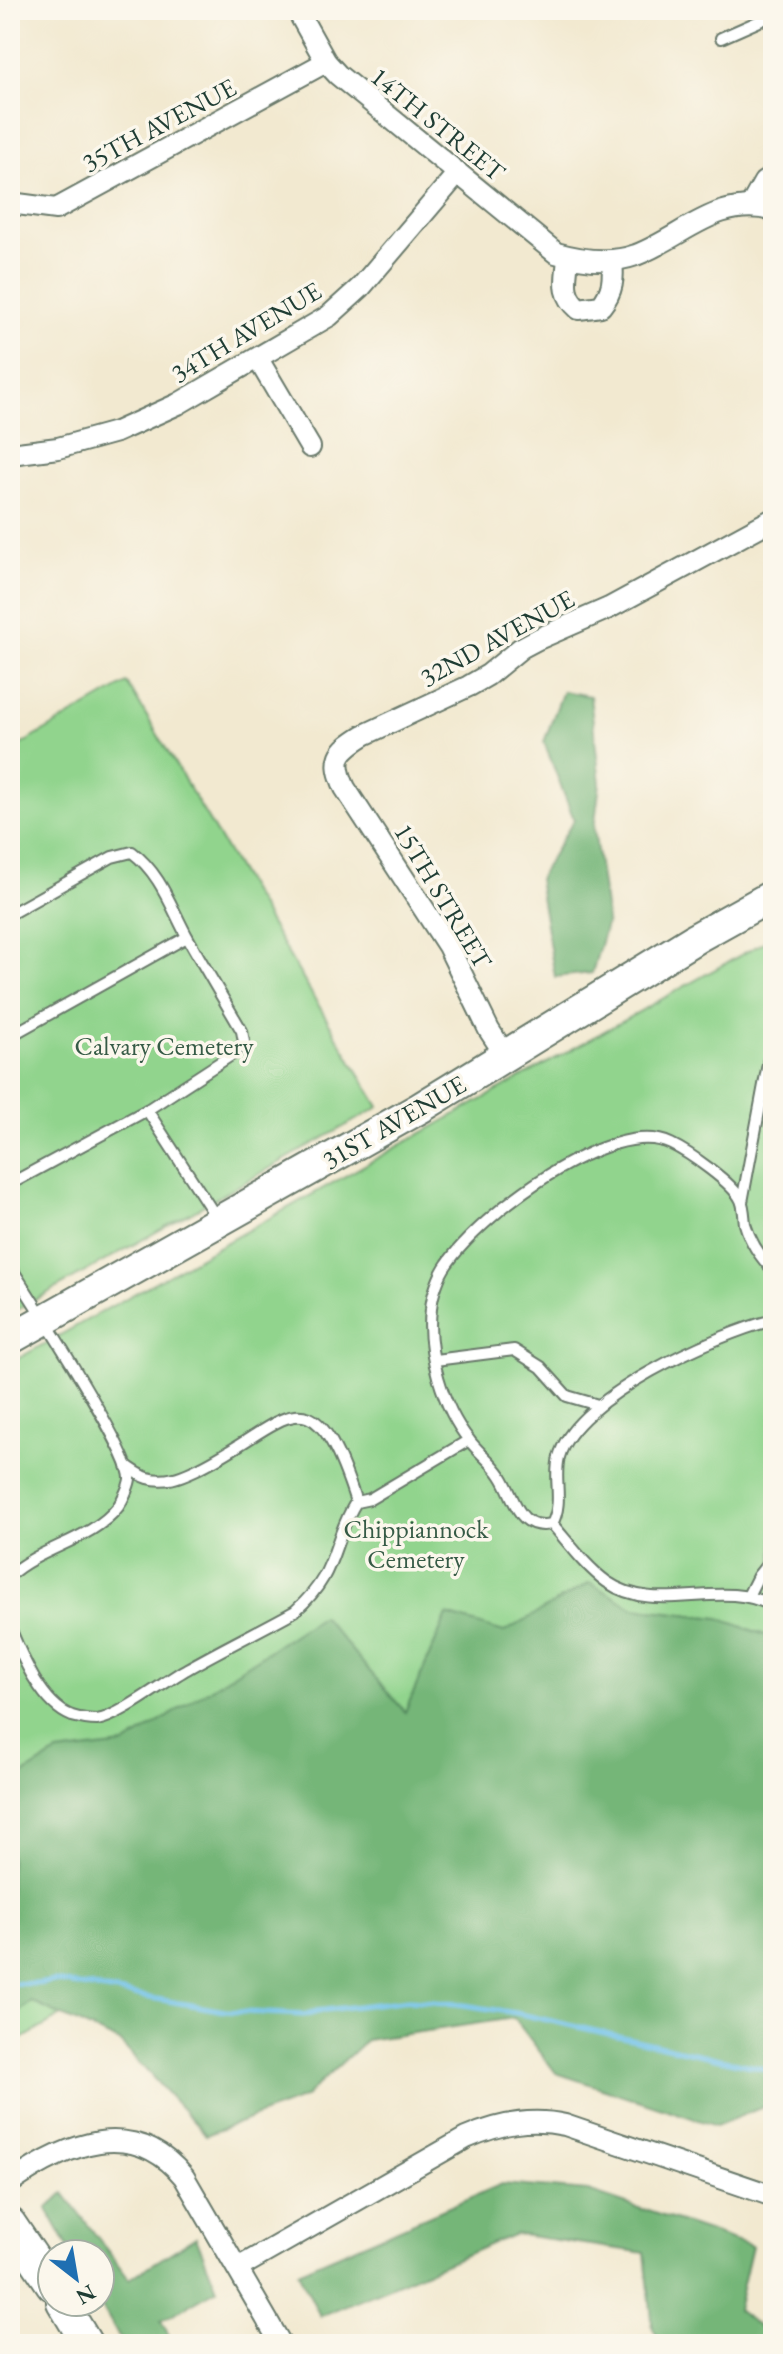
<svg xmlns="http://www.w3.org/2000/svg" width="783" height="2354" font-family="'EB Garamond',serif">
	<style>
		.green { fill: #91d48d; stroke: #588860; stroke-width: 2 }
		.forest { fill: #74b678; stroke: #4a7a56; stroke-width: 2 }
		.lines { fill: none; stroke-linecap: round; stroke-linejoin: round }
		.stream { stroke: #6ec1ea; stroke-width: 5 }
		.lane-casing { stroke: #69796b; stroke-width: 14 }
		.street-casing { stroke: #69796b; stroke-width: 24 }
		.secondary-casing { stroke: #69796b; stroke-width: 34 }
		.lane { stroke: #fff; stroke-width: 10 }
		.street { stroke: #fff; stroke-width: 20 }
		.secondary { stroke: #fff; stroke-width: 30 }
		.labels { text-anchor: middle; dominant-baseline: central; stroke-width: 7; stroke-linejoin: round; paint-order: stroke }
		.street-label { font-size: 26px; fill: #1f3d34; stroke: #fbf7ec }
		.park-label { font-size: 26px; fill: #365b46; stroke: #fbf7ec }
	</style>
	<rect width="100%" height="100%" fill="#fbf7ec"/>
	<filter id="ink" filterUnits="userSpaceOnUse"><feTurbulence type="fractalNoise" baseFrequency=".0125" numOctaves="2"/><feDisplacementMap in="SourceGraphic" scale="16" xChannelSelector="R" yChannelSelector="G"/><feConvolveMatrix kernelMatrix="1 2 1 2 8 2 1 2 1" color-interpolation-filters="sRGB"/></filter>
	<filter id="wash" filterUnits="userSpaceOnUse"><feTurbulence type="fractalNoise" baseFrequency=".006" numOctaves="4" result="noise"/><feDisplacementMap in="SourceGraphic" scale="32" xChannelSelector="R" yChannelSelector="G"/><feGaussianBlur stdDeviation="1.8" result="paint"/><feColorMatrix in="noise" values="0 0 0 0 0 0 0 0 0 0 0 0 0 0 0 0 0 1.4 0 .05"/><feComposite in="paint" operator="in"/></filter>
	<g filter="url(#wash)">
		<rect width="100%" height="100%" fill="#f2e9d0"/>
		<g class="green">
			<polygon points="127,683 379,1107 10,1314 10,751"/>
			<polygon points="773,937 773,2016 293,1881 10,2046 10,1363"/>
		</g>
		<g class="forest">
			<polygon points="563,691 590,696 600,783 594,829 607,921 592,973 555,977 538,879 574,820 544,742"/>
			<polygon points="590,1583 634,1608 719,1618 773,1638 773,2103 716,2126 556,2073 514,2018 366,2040 304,2098 206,2135 120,2042 31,2002 10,2019 10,1783 57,1753 124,1745 322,1616 405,1712 447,1615 504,1632"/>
			<polygon points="502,2184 588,2191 752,2246 737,2310 773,2338 773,2344 662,2344 653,2329 645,2253 515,2234 320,2316 298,2272"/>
			<polygon points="64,2193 129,2279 196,2237 217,2289 161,2321 174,2344 123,2344 99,2302 100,2254 72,2254 47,2209"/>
		</g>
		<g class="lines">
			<polyline class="stream" points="10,1983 37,1984 54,1981 225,2011 304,2015 317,2011 409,2000 457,2004 516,2013 773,2071"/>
		</g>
	</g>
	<g filter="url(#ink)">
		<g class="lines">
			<g class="lane-casing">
				<g id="lane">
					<polyline points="721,38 773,15"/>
					<path d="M 10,914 L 112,857 L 132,852 C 162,875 171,908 189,940 C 206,970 224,1000 242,1031 L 244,1042 L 236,1052 L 147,1110 L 10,1184"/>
					<polyline points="10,1036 187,937"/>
					<polyline points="147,1110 218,1220"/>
					<polyline points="742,1202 773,1037"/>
					<path d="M 10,1266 C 30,1297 131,1453 130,1479 C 129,1487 122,1501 118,1507 C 92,1540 41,1547 10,1575"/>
					<path d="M 773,1270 C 761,1258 750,1241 745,1224 C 744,1216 744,1207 741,1200 C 733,1183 688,1152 671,1144 C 611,1115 479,1216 447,1264 C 439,1275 432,1295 431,1309 C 426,1351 443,1408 469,1440 C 479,1453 492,1462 501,1476 C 516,1499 517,1531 552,1524 C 564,1501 553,1480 559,1457 C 575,1397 717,1334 773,1320"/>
					<polyline points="435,1360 514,1350 541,1367 567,1396 598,1405"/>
					<polyline points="356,1502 370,1499 469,1440"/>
					<path d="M 552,1524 C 568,1542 586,1567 607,1582 C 658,1617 720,1577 773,1606"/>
					<polyline points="748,1596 758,1576 773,1557"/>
					<path d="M 10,1628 C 22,1657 42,1705 72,1716 C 79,1718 90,1720 97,1720 C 119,1717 165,1681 187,1669 C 222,1649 259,1631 295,1611 C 339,1573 330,1544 356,1502 C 310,1359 286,1427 195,1470 C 180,1477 165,1483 148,1478 C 141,1476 133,1470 127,1466"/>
				</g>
			</g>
			<g class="street-casing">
				<g id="street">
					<path d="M 297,10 L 326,62 L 338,75 L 556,253 C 581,260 611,264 636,255 C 685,236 716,196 773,210"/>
					<polyline points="10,203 56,209 326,62"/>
					<polyline points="750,207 764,182 773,177"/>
					<path d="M 568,257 C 567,278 560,293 579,309 L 601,306 C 613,291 614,279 612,260"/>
					<polyline points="258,359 310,447"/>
					<polyline points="10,454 58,448 116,432 178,404 329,316 361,287 458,173"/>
					<path d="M 506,1056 L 489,1030 L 448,946 L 345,788 C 332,759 338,751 364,735 L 469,686 L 488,675 L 521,648 L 538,639 L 609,608 L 773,519"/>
					<path d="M 10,2183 C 66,2144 133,2115 184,2177 L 281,2344"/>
					<path d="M 238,2268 L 466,2138 C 498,2124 530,2117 565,2125 L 773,2196"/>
				</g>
			</g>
			<g class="secondary-casing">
				<g id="secondary">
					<polyline points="10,1339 420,1108 696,938 773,895"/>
					<polyline points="10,2223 52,2285"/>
					<polyline points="62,2302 87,2344"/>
				</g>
			</g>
			<use href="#lane" class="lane"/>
			<use href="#street" class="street"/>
			<use href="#secondary" class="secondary"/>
		</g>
	</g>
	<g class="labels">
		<g class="street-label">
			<text transform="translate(438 124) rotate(39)">14TH STREET</text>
			<text transform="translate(159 125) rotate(-28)">35TH AVENUE</text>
			<text transform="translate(246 332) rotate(-31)">34TH AVENUE</text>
			<text transform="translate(497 638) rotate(-29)">32ND AVENUE</text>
			<text transform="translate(443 896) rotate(59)">15TH STREET</text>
			<text transform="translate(394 1122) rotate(-30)">31ST AVENUE</text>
		</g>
		<g class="park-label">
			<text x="164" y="1046">Calvary Cemetery</text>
			<text x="416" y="1529">Chippiannock<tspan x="416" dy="30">Cemetery</tspan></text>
		</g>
	</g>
	<rect width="783" height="2354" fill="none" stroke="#fbf7ec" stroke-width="40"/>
	<g transform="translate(76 2278) rotate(149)"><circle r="38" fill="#fbf7ec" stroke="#a3ada2" stroke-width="2"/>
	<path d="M0-6L14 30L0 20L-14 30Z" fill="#1f6fb2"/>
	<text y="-12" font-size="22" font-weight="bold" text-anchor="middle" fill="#1f3d34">N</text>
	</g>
</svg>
